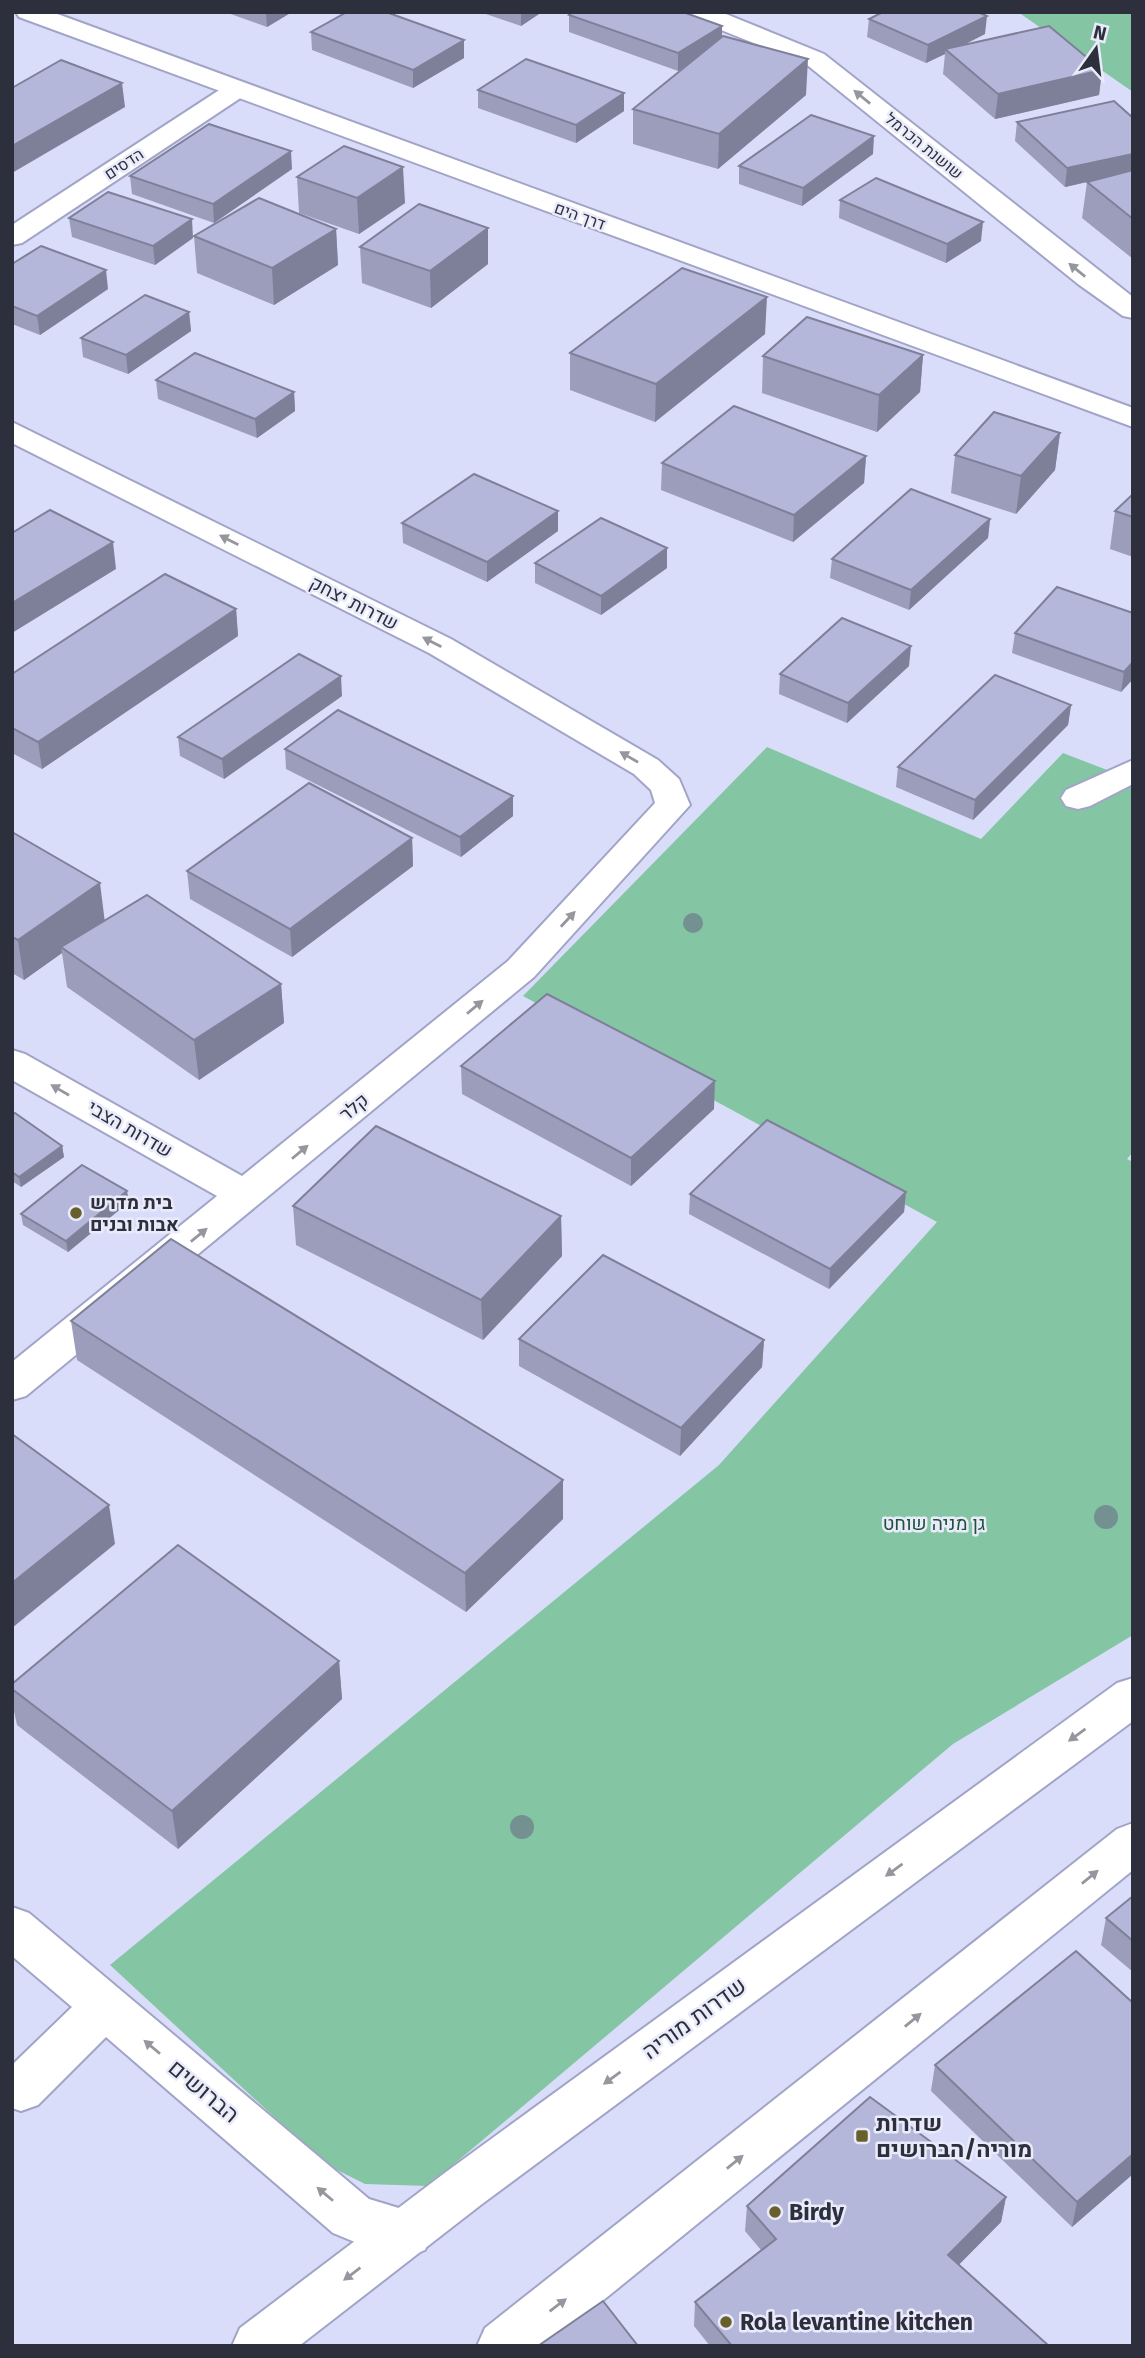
<svg xmlns="http://www.w3.org/2000/svg" width="1145" height="2358" font-family="'Fira Sans',Heebo,sans-serif">
	<style>
		.green { fill: #84c5a3 }
		.lines { fill: none; stroke-linecap: round; stroke-linejoin: round }
		.minor-casing { stroke: #a1a4c7; stroke-width: 4 }
		.major-casing { stroke: #a1a4c7; stroke-width: 4 }
		.minor { fill: #fff; fill-rule: evenodd }
		.major { fill: #fff; fill-rule: evenodd }
		.tree { fill: #739191 }
		.wall { fill: #9b9dbb }
		.shaded-wall { fill: #7e8099 }
		.building { fill: #b4b7da; stroke: #7e8099; stroke-width: 2 }
		.oneway { fill: #96979e }
		.poi-dot { fill: #67602c; stroke: #eaebfa; stroke-width: 2.5 }
		.labels { text-anchor: middle; dominant-baseline: central; stroke-width: 5; stroke-linejoin: round; paint-order: stroke }
		.far-street-label { font-size: 16px; fill: #2e2f3d; stroke: #eaebfa }
		.street-label { font-size: 19px; fill: #2e2f3d; stroke: #eaebfa }
		.poi-label { font-size: 19px; font-weight: bold; fill: #2e2f3d; stroke: #eaebfa; text-anchor: start }
		.park-label { font-size: 19px; fill: #1e533b; stroke: #eaebfa }
		.near-street-label { font-size: 23px; fill: #2e2f3d; stroke: #eaebfa }
		.near-poi-label { font-size: 23px; font-weight: bold; fill: #2e2f3d; stroke: #eaebfa; text-anchor: start }
	</style>
	<rect width="100%" height="100%" fill="#daddfa"/>
	<g class="green">
		<polygon points="1018,12 1133,12 1133,92"/>
		<polygon points="767,747 981,839 1063,753 1133,780 1133,1152 1127,1159 1133,1162 1133,1635 953,1744 428,2186 365,2184 325,2164 110,1965 719,1465 937,1222 523,996"/>
	</g>
	<g class="lines">
		<g class="minor-casing">
			<g id="minor">
				<polygon points="686,12 721,12 824,54 1133,297 1133,318 1123,316 1078,284 806,64 689,17"/>
				<polygon points="236,82 245,85 249,90 245,95 22,243 12,245 12,225 227,85"/>
				<polygon points="12,422 451,639 658,760 679,779 690,805 534,977 26,1396 12,1400 12,1362 217,1196 12,1080 12,1050 25,1054 242,1176 508,961 655,803 651,790 634,774 429,653 12,443"/>
				<polygon points="1133,760 1133,784 1090,806 1078,809 1066,806 1061,798 1066,790"/>
				<polygon points="12,1907 29,1913 369,2199 425,2216 432,2233 425,2250 407,2257 384,2254 333,2233 106,2037 38,2105 21,2111 12,2108 12,2065 72,2007 12,1956"/>
			</g>
		</g>
		<g class="major-casing">
			<g id="major">
				<polygon points="16,12 52,12 1133,408 1133,427 19,17"/>
				<polygon points="1133,1678 1133,1721 482,2204 299,2346 232,2346 240,2328 446,2172 1117,1683"/>
				<polygon points="1133,1823 1133,1870 590,2311 545,2346 477,2346 485,2328 1117,1829"/>
			</g>
		</g>
		<use href="#minor" class="minor"/>
		<use href="#major" class="major"/>
	</g>
	<g class="tree">
		<circle cx="693" cy="923" r="10"/>
		<circle cx="1106" cy="1517" r="12"/>
		<circle cx="522" cy="1827" r="12"/>
	</g>
	<g class="wall">
		<polygon points="225,12 292,12 267,27"/>
		<polygon points="480,12 542,12 521,26"/>
		<polygon points="569,15 722,37 806,95 718,169 633,144 633,109 685,67 678,71 569,32"/>
		<polygon points="869,19 985,34 962,46 1102,70 1099,95 995,119 943,74 945,54 926,63 867,37"/>
		<polygon points="311,32 464,40 464,58 413,88 312,50"/>
		<polygon points="478,90 624,111 576,143 478,108"/>
		<polygon points="1133,118 1133,259 1082,218 1087,182 1092,181 1065,187 1015,141 1017,122"/>
		<polygon points="873,154 802,206 739,184 739,166"/>
		<polygon points="292,169 214,223 132,194 130,176"/>
		<polygon points="297,177 405,203 359,234 299,213"/>
		<polygon points="840,200 981,241 946,263 839,218"/>
		<polygon points="69,218 193,238 155,265 72,237"/>
		<polygon points="488,228 488,264 431,308 362,283 360,247"/>
		<polygon points="336,229 338,265 274,305 197,273 194,236"/>
		<polygon points="12,264 108,289 40,335 12,324"/>
		<polygon points="189,312 191,331 128,374 83,357 81,338"/>
		<polygon points="765,334 655,422 570,390 570,353"/>
		<polygon points="923,355 920,392 877,432 762,393 763,356"/>
		<polygon points="156,380 294,392 295,411 257,438 158,399"/>
		<polygon points="1060,433 1055,470 1016,514 951,493 955,455"/>
		<polygon points="866,456 864,483 793,542 661,490 662,463"/>
		<polygon points="1133,494 1133,557 1110,549 1115,511"/>
		<polygon points="558,511 558,531 487,582 403,543 402,523"/>
		<polygon points="990,519 988,538 909,610 830,578 832,559"/>
		<polygon points="667,548 667,568 601,615 535,583 535,563"/>
		<polygon points="236,609 238,636 42,769 12,753 12,674"/>
		<polygon points="1133,613 1133,679 1121,692 1012,653 1015,633"/>
		<polygon points="909,666 847,723 779,694 780,674"/>
		<polygon points="342,696 224,779 180,756 178,737"/>
		<polygon points="1071,705 1068,725 973,820 896,787 898,767"/>
		<polygon points="285,749 513,796 513,816 461,857 286,769"/>
		<polygon points="12,832 105,920 281,984 284,1023 199,1080 67,987 62,953 24,980 12,973"/>
		<polygon points="412,838 413,866 292,957 190,899 187,871"/>
		<polygon points="461,1066 714,1109 631,1186 462,1094"/>
		<polygon points="12,1115 62,1146 64,1157 21,1187 12,1181"/>
		<polygon points="906,1192 904,1212 829,1289 689,1214 690,1194"/>
		<polygon points="129,1202 68,1252 23,1225 21,1214"/>
		<polygon points="293,1206 561,1216 562,1256 483,1340 296,1245"/>
		<polygon points="71,1321 563,1519 466,1612 77,1360"/>
		<polygon points="519,1339 764,1340 762,1367 680,1456 519,1366"/>
		<polygon points="339,1661 342,1699 178,1849 17,1725 12,1702 12,1684"/>
		<polygon points="1133,1896 1133,1972 1101,1945 1106,1918"/>
		<polygon points="1133,2003 1133,2174 1072,2227 931,2091 935,2065"/>
		<polygon points="1006,2197 1001,2222 959,2264 1049,2346 710,2346 694,2326 695,2302 761,2250 745,2231 747,2206"/>
	</g>
	<g class="shaded-wall">
		<polygon points="266,12 292,12 267,27"/>
		<polygon points="521,12 542,12 521,26"/>
		<polygon points="987,16 985,34 949,52 945,49 945,54 926,63 928,45"/>
		<polygon points="722,26 722,44 678,71 678,53"/>
		<polygon points="464,40 464,58 413,88 413,70"/>
		<polygon points="808,59 806,95 718,169 719,134"/>
		<polygon points="1102,70 1099,95 995,119 998,94"/>
		<polygon points="122,83 125,107 12,173 12,146"/>
		<polygon points="624,93 624,111 576,143 576,125"/>
		<polygon points="874,136 873,154 802,206 803,188"/>
		<polygon points="291,151 292,169 214,223 213,204"/>
		<polygon points="1133,154 1133,171 1065,187 1067,168"/>
		<polygon points="403,167 405,203 359,234 357,198"/>
		<polygon points="192,219 193,238 155,265 153,246"/>
		<polygon points="983,222 981,241 946,263 947,244"/>
		<polygon points="488,228 488,264 431,308 430,271"/>
		<polygon points="336,229 338,265 274,305 272,268"/>
		<polygon points="106,270 108,289 40,335 37,316"/>
		<polygon points="767,297 765,334 655,422 656,384"/>
		<polygon points="189,312 191,331 128,374 126,355"/>
		<polygon points="923,355 920,392 877,432 879,395"/>
		<polygon points="294,392 295,411 257,438 255,419"/>
		<polygon points="1060,433 1055,470 1016,514 1021,476"/>
		<polygon points="866,456 864,483 793,542 794,515"/>
		<polygon points="558,511 558,531 487,582 487,562"/>
		<polygon points="990,519 988,538 909,610 911,590"/>
		<polygon points="113,542 116,569 12,633 12,603"/>
		<polygon points="667,548 667,568 601,615 601,596"/>
		<polygon points="236,609 238,636 42,769 38,742"/>
		<polygon points="911,646 909,666 847,723 848,703"/>
		<polygon points="1133,662 1133,679 1121,692 1124,672"/>
		<polygon points="341,676 342,696 224,779 222,759"/>
		<polygon points="1071,705 1068,725 973,820 975,800"/>
		<polygon points="513,796 513,816 461,857 460,837"/>
		<polygon points="412,838 413,866 292,957 290,929"/>
		<polygon points="100,883 105,923 61,947 62,953 24,980 18,940"/>
		<polygon points="281,984 284,1023 199,1080 194,1040"/>
		<polygon points="715,1081 714,1109 631,1186 631,1158"/>
		<polygon points="62,1146 64,1157 21,1187 19,1177"/>
		<polygon points="127,1191 129,1202 68,1252 66,1241"/>
		<polygon points="906,1192 904,1212 829,1289 830,1269"/>
		<polygon points="561,1216 562,1256 483,1340 481,1300"/>
		<polygon points="764,1340 762,1367 680,1456 681,1428"/>
		<polygon points="563,1480 563,1519 466,1612 465,1573"/>
		<polygon points="109,1505 115,1544 12,1628 12,1583"/>
		<polygon points="339,1661 342,1699 178,1849 172,1811"/>
		<polygon points="1133,2154 1133,2174 1072,2227 1077,2202"/>
		<polygon points="1006,2197 1001,2222 944,2280 948,2255"/>
	</g>
	<g class="building">
		<polygon points="347,12 386,12 464,40 413,70 311,32"/>
		<polygon points="573,12 683,12 722,26 678,53 569,15"/>
		<polygon points="883,12 978,12 987,16 928,45 869,19"/>
		<polygon points="1049,26 1102,70 998,94 945,49"/>
		<polygon points="723,36 808,59 719,134 633,109"/>
		<polygon points="526,59 624,93 576,125 478,90"/>
		<polygon points="61,60 122,83 12,146 12,88"/>
		<polygon points="1114,101 1133,118 1133,154 1067,168 1017,122"/>
		<polygon points="811,115 874,136 803,188 739,166"/>
		<polygon points="209,124 291,151 213,204 130,176"/>
		<polygon points="344,146 403,167 357,198 297,177"/>
		<polygon points="1133,170 1133,219 1087,182"/>
		<polygon points="876,178 983,222 947,244 840,200"/>
		<polygon points="108,192 192,219 153,246 69,218"/>
		<polygon points="259,198 336,229 272,268 194,236"/>
		<polygon points="419,204 488,228 430,271 360,247"/>
		<polygon points="41,246 106,270 37,316 12,306 12,264"/>
		<polygon points="682,268 767,297 656,384 570,353"/>
		<polygon points="145,295 189,312 126,355 81,338"/>
		<polygon points="807,317 923,355 879,395 763,356"/>
		<polygon points="195,353 294,392 255,419 156,380"/>
		<polygon points="734,406 866,456 794,515 662,463"/>
		<polygon points="994,412 1060,433 1021,476 955,455"/>
		<polygon points="474,474 558,511 487,562 402,523"/>
		<polygon points="911,489 990,519 911,590 832,559"/>
		<polygon points="1133,494 1133,517 1115,511"/>
		<polygon points="50,510 113,542 12,603 12,533"/>
		<polygon points="601,518 667,548 601,596 535,563"/>
		<polygon points="165,574 236,609 38,742 12,728 12,674"/>
		<polygon points="1057,587 1133,613 1133,662 1124,672 1015,633"/>
		<polygon points="842,618 911,646 848,703 780,674"/>
		<polygon points="299,654 341,676 222,759 178,737"/>
		<polygon points="995,675 1071,705 975,800 898,767"/>
		<polygon points="338,710 513,796 460,837 285,749"/>
		<polygon points="309,783 412,838 290,929 187,871"/>
		<polygon points="12,832 100,883 18,940 12,937"/>
		<polygon points="147,895 281,984 194,1040 61,947"/>
		<polygon points="547,994 715,1081 631,1158 461,1066"/>
		<polygon points="15,1113 62,1146 19,1177 12,1172 12,1115"/>
		<polygon points="767,1120 906,1192 830,1269 690,1194"/>
		<polygon points="376,1126 561,1216 481,1300 293,1206"/>
		<polygon points="82,1165 127,1191 66,1241 21,1214"/>
		<polygon points="171,1239 563,1480 465,1573 71,1321"/>
		<polygon points="603,1255 764,1340 681,1428 519,1339"/>
		<polygon points="12,1434 109,1505 12,1583"/>
		<polygon points="178,1545 339,1661 172,1811 12,1689 12,1684"/>
		<polygon points="1133,1896 1133,1941 1106,1918"/>
		<polygon points="1076,1951 1133,2003 1133,2154 1077,2202 935,2065"/>
		<polygon points="870,2097 1006,2197 948,2255 1049,2346 732,2346 695,2302 776,2239 747,2206"/>
		<polygon points="603,2301 638,2346 538,2346"/>
	</g>
	<defs><path id="oneway-solid" d="M-6-.8H1V-3.2L6.5 0L1 3.2V.8H-6Z" transform="scale(1.75)"/></defs>
	<g class="oneway">
		<use href="#oneway-solid" transform="translate(862 97) rotate(-141)"/>
		<use href="#oneway-solid" transform="translate(1077 270) rotate(-141)"/>
		<use href="#oneway-solid" transform="translate(229 540) rotate(-153)"/>
		<use href="#oneway-solid" transform="translate(432 642) rotate(-153)"/>
		<use href="#oneway-solid" transform="translate(629 757) rotate(-150)"/>
		<use href="#oneway-solid" transform="translate(568 919) rotate(-47)"/>
		<use href="#oneway-solid" transform="translate(475 1007) rotate(-40)"/>
		<use href="#oneway-solid" transform="translate(60 1090) rotate(-150)"/>
		<use href="#oneway-solid" transform="translate(300 1152) rotate(-40)"/>
		<use href="#oneway-solid" transform="translate(199 1235) rotate(-39)"/>
		<use href="#oneway-solid" transform="translate(1077 1735) rotate(144)"/>
		<use href="#oneway-solid" transform="translate(894 1870) rotate(144)"/>
		<use href="#oneway-solid" transform="translate(1090 1877) rotate(-39)"/>
		<use href="#oneway-solid" transform="translate(913 2020) rotate(-39)"/>
		<use href="#oneway-solid" transform="translate(152 2047) rotate(-140)"/>
		<use href="#oneway-solid" transform="translate(612 2078) rotate(144)"/>
		<use href="#oneway-solid" transform="translate(735 2162) rotate(-39)"/>
		<use href="#oneway-solid" transform="translate(325 2194) rotate(-140)"/>
		<use href="#oneway-solid" transform="translate(352 2274) rotate(143)"/>
		<use href="#oneway-solid" transform="translate(558 2305) rotate(-37)"/>
	</g>
	<g class="poi-dot">
		<circle cx="76" cy="1213" r="7"/>
		<rect x="855" y="2129" width="14" height="14" rx="3.5"/>
		<circle cx="775" cy="2212" r="7"/>
		<circle cx="726" cy="2322" r="7"/>
	</g>
	<g class="labels">
		<g class="far-street-label">
			<text transform="translate(924 146) rotate(39)">שושנת הכרמל</text>
			<text transform="translate(124 164) rotate(-33)">הדסים</text>
			<text transform="translate(580 216) rotate(20)">דרך הים</text>
		</g>
		<g class="street-label">
			<text transform="translate(354 603) rotate(27)">שדרות יצחק</text>
			<text transform="translate(354 1107) rotate(-40)">קלר</text>
			<text transform="translate(130 1129) rotate(30)">שדרות הצבי</text>
		</g>
		<g class="poi-label">
			<text x="90" y="1202">בית מדרש<tspan x="90" dy="22">אבות ובנים</tspan></text>
		</g>
		<g class="park-label">
			<text x="934" y="1523">גן מניה שוחט</text>
		</g>
		<g class="near-street-label">
			<text transform="translate(694 2018) rotate(-36)">שדרות מוריה</text>
			<text transform="translate(204 2091) rotate(40)">הברושים</text>
		</g>
		<g class="near-poi-label">
			<text x="876" y="2123">שדרות<tspan x="876" dy="26">מוריה/הברושים</tspan></text>
			<text x="789" y="2212">Birdy</text>
			<text x="740" y="2322">Rola levantine kitchen</text>
		</g>
	</g>
	<rect width="1145" height="2358" fill="none" stroke="#2e2f3d" stroke-width="28"/>
	<g transform="translate(1096 49) rotate(14)" stroke="#eaebfa" stroke-width="5" paint-order="stroke">
	<path d="M0-5L12 26L0 18L-12 26Z" fill="#2e2f3d"/>
	<text y="-10" font-size="19" font-weight="bold" text-anchor="middle" fill="#2e2f3d">N</text>
	</g>
</svg>
